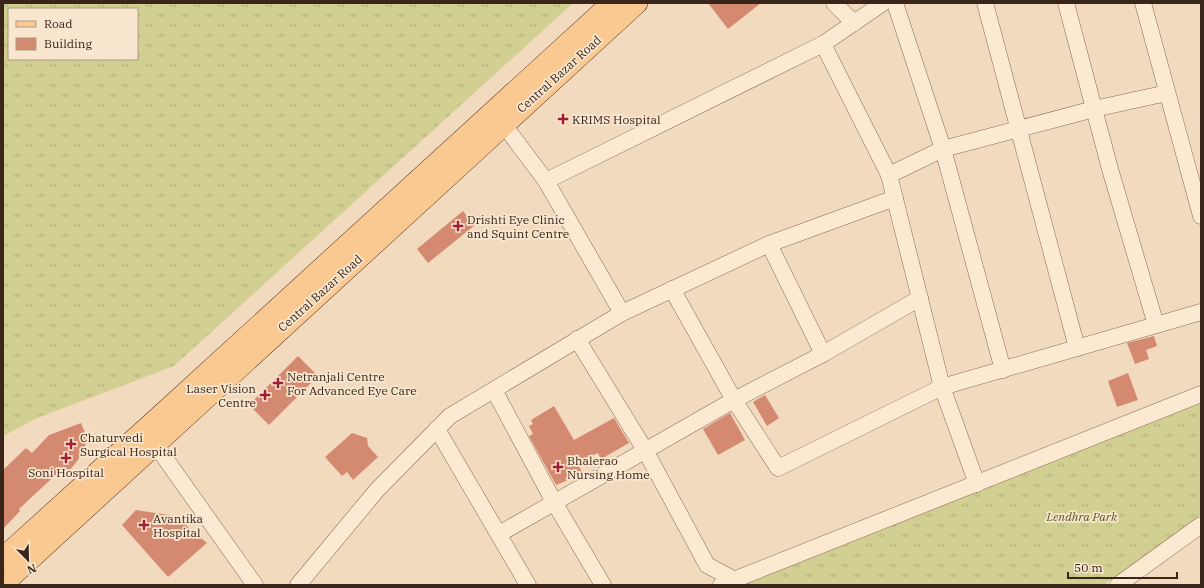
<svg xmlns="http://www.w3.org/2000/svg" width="1204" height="588" font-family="'IBM Plex Serif',serif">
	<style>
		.grass { fill: url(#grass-tufts); fill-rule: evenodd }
		.building { fill: #d48a70 }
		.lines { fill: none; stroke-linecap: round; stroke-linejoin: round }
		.minor-casing { stroke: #8c6a55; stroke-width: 17 }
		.major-casing { stroke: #59392a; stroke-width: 22 }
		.minor { stroke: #fce9d2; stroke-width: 16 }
		.major { stroke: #fac991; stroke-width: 21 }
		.poi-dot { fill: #a11f34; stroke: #f9e6ce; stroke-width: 1.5 }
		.labels { text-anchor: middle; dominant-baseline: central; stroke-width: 3.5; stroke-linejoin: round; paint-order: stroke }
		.street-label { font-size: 12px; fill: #3a251b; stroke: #f9e6ce }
		.poi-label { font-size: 12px; fill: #3a251b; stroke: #f9e6ce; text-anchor: start }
		.park-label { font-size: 12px; font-style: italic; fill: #53591f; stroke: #f9e6ce }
	</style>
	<defs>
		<pattern id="grass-tufts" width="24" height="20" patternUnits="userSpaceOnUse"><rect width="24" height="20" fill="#d1cf91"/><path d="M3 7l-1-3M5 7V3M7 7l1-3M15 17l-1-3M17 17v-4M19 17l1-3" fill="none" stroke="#b4b27c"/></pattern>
	</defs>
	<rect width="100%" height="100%" fill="#f2dabe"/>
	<g class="grass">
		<path d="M 3,3 L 573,3 L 174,366 L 37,418 L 3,436 ZM 9,9 L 137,9 L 137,59 L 9,59 Z"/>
		<polygon points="1201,394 1201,515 1104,585 738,585"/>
	</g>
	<g class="building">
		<polygon points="708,3 761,3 728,29"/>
		<polygon points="463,211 475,225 428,263 417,249"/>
		<polygon points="1154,336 1157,346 1146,350 1149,359 1135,364 1127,343"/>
		<polygon points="298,356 318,376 269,425 249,405"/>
		<polygon points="1128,373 1138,400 1117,407 1108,381"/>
		<polygon points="765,395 779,418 767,426 753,402"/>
		<polygon points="554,406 574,440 614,418 629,443 601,459 598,453 577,462 583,474 556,485 529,436 533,434 529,426 533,424 531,420"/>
		<polygon points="730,413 745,440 718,455 703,429"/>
		<polygon points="81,423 88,440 78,460 69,471 64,467 19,509 20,511 3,529 3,470 26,448 32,453 49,435"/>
		<polygon points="352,433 367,438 368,446 378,457 353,480 347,472 342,476 325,457"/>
		<polygon points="136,510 175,516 207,543 168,577 122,525"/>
	</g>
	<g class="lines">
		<g class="minor-casing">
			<g id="minor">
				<polyline points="834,3 854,23"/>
				<polyline points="895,3 943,149 1003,370"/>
				<polyline points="985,3 1077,348"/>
				<polyline points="1066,3 1110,169 1156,325"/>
				<polyline points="1143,3 1201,216"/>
				<polyline points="823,44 889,175 942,387 977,484"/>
				<polyline points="504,125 546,181 622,313"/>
				<polyline points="889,175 943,149 1094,109 1167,93"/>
				<polyline points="546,181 823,44 883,3"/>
				<polyline points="769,244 823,354"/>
				<polyline points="672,289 734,400 778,468 942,387 1201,312"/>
				<polyline points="577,339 645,450 707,565 735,580 738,585"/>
				<polyline points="494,390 554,502 603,585"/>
				<polyline points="437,429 528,585"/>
				<polyline points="148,437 155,444 255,585"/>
				<polyline points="499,534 734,400 823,354 920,298"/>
				<polyline points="298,585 377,490 450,416 622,313 769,244 895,198"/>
				<polyline points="721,585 1201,394"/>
				<polyline points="1118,585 1201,525"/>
			</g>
		</g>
		<g class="major-casing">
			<g id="major">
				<polyline points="3,558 160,416 612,3"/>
				<polyline points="3,584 637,3"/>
			</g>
		</g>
		<use href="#minor" class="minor"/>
		<use href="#major" class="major"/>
	</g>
	<g class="poi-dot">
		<path d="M561 113h4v4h4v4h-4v4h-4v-4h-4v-4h4z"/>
		<path d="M456 220h4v4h4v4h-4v4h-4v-4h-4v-4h4z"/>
		<path d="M276 377h4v4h4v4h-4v4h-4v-4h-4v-4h4z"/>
		<path d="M263 389h4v4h4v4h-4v4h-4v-4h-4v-4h4z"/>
		<path d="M69 438h4v4h4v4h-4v4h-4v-4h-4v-4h4z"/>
		<path d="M64 452h4v4h4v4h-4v4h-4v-4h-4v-4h4z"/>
		<path d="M556 461h4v4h4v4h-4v4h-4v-4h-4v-4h4z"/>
		<path d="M142 519h4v4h4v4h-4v4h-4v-4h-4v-4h4z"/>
	</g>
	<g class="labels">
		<g class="street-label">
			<text transform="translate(559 74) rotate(-42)">Central Bazar Road</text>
			<text transform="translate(320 293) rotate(-42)">Central Bazar Road</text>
		</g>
		<g class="poi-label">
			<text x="572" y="119">KRIMS Hospital</text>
			<text x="467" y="219">Drishti Eye Clinic<tspan x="467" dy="14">and Squint Centre</tspan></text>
			<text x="287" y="376">Netranjali Centre<tspan x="287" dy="14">For Advanced Eye Care</tspan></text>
			<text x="256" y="388" text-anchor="end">Laser Vision<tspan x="256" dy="14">Centre</tspan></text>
			<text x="80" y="437">Chaturvedi<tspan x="80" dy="14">Surgical Hospital</tspan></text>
			<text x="567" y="460">Bhalerao<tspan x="567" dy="14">Nursing Home</tspan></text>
			<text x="66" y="472" text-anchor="middle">Soni Hospital</text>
			<text x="153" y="518">Avantika<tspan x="153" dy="14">Hospital</tspan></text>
		</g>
		<g class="park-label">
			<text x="1082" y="516">Lendhra Park</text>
		</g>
	</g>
	<rect width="1204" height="588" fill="none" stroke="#3a251b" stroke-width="8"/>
	<rect x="8" y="8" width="130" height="52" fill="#f9e6ce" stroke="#ad9986"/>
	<rect x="16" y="21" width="20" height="6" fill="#fac991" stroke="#ad9986"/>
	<text x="44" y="28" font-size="12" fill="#3a251b">Road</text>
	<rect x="16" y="38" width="20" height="12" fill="#d48a70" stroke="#ad9986"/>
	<text x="44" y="48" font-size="12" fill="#3a251b">Building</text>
	<g transform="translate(28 560) rotate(157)" stroke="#f9e6ce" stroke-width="3" paint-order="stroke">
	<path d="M0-3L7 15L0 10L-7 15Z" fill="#3a251b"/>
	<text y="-6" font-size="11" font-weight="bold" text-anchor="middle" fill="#3a251b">N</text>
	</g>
	<path d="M1068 572v6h109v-6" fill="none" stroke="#3a251b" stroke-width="2"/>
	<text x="1074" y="572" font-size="12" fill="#3a251b" stroke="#f9e6ce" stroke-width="3" paint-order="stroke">50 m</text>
</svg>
